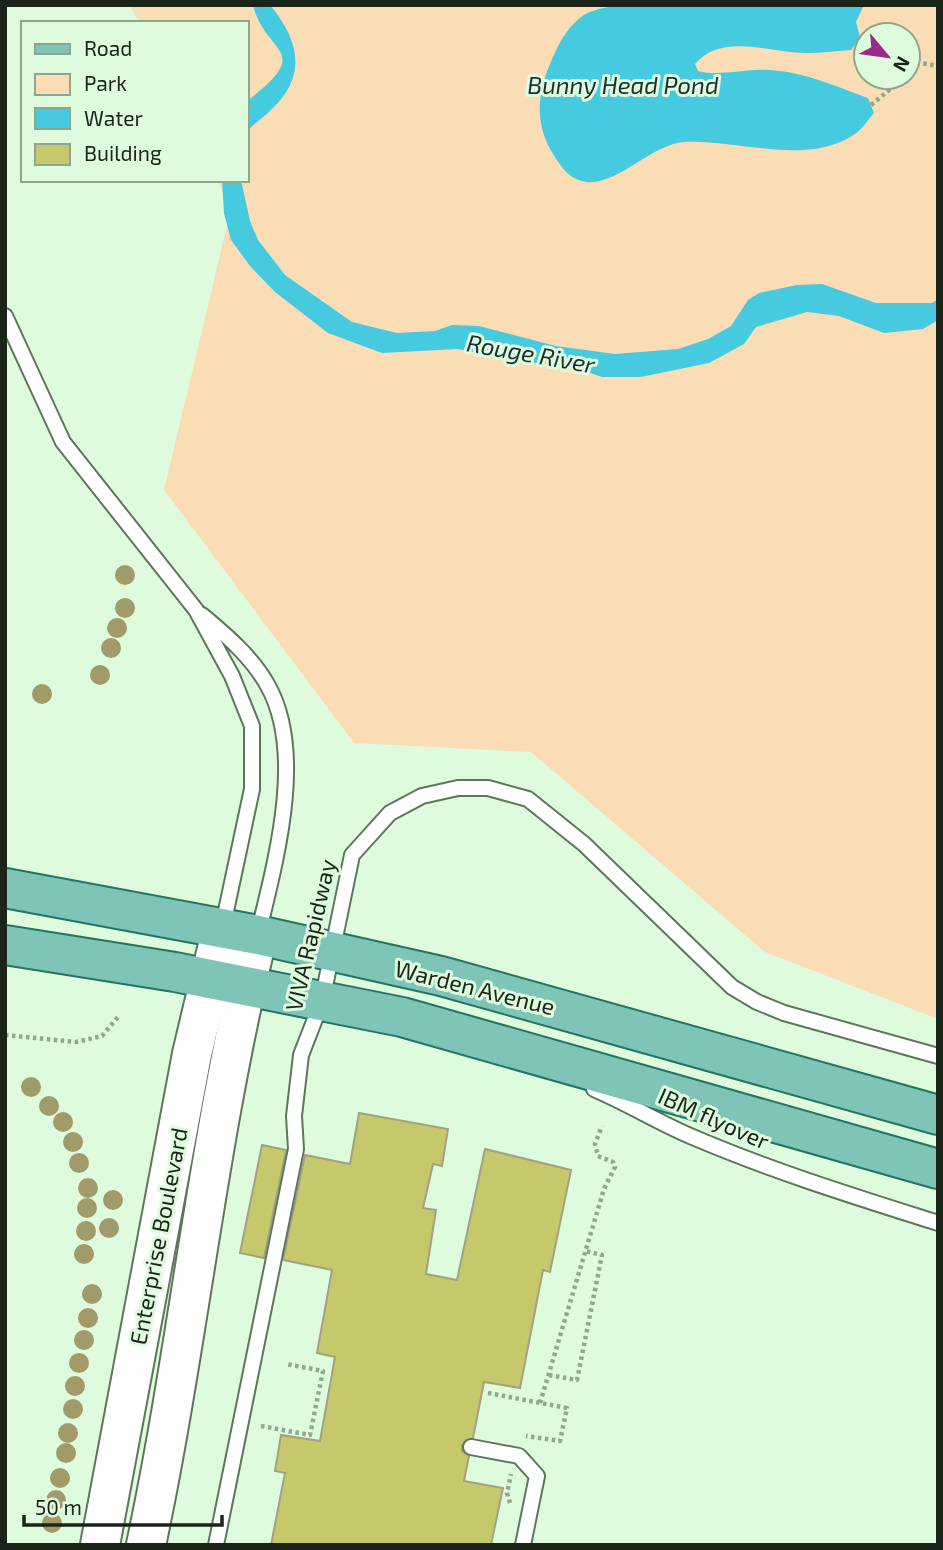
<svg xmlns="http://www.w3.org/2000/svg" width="943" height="1550" font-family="'Exo 2',sans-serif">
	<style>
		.green { fill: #faddb4; fill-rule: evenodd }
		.water { fill: #46cae0 }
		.building { fill: #c6c86c; stroke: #a1a280; stroke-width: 2 }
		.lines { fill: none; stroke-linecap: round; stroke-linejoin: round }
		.service-casing { stroke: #5e765c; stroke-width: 18 }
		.secondary-casing { stroke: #5e765c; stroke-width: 42 }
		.primary-casing { stroke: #237462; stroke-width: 42 }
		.path { stroke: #92a791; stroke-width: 4.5; stroke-dasharray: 3.5 3.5; stroke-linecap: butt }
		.service { stroke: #fff; stroke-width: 14 }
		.secondary { stroke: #fff; stroke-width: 38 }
		.primary { stroke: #7ec5b8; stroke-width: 38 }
		.tree { fill: #a19a69 }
		.labels { text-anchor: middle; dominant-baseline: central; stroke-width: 6; stroke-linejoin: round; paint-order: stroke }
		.street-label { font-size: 23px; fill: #1a2419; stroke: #dffbdd }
		.water-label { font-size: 24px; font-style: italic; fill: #192f33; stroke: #dffbdd }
	</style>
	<rect width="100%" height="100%" fill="#dffbdd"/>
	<path class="green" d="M 130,5 L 938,5 L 938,1019 L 765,952 L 531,752 L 354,743 L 164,490 L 231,209 L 217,180 L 247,180 L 247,23 L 139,23 ZM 866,35 L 908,35 L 908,77 L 866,77 Z"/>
	<g class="water">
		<path d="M 253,5 L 270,5 C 299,40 308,76 271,110 C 263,118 254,123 247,132 L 247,101 C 316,49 265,55 253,5 Z"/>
		<path d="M 614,5 L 864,5 L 856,22 L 860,37 L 851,50 C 836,51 821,53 806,53 C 770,53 722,32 695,64 L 698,71 C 721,77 745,68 769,70 C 804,72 835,86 868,98 L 874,113 C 868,120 861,131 852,136 C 804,166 737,139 684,142 C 651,144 613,190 582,181 C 569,178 562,168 555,157 C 533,124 537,92 553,57 C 560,41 569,25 584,15 C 592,10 605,8 614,5 Z"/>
		<polygon points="222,180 241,180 250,221 258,240 285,275 352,322 397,333 435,331 452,325 479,326 556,346 615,354 678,349 708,339 731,326 748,300 759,293 797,285 822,284 876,303 932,303 938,299 938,320 923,329 884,333 839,316 807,312 756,327 744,344 709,363 641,377 602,377 564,364 530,363 458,349 382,353 328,333 275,292 250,266 231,240 224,213"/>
	</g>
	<g class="building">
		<polygon points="359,1113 448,1129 442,1166 433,1164 423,1208 436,1210 426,1274 457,1280 485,1149 571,1170 550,1272 543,1270 520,1388 484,1382 473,1438 462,1445 462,1451 469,1456 464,1481 503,1488 491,1545 271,1545 285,1473 275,1471 281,1435 320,1441 335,1357 317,1353 332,1270 283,1260 305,1155 350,1164"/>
		<polygon points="262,1145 286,1150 264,1258 240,1253"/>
	</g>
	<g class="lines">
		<g class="service-casing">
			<g id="service">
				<polyline points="5,316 63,442 196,610 232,676 252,726 252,789 223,925"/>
				<path d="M 202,615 C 227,636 252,657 268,686 C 306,754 275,863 258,934"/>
				<path d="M 594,1089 C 629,1104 661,1124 695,1138 C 775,1172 856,1197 938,1223"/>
				<polyline points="471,1447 519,1456 537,1476 523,1545"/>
				<polyline points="216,1545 296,1149 294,1116 301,1055 322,1001 352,855 390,813 422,796 458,788 488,788 528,799 584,844 732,987 757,1002 784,1013 938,1056"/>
			</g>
		</g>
		<g class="secondary-casing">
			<g id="secondary">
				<polyline points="100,1545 192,1054 222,928"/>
				<path d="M 146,1545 C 189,1342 208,1136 258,935"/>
			</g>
		</g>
		<g class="primary-casing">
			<g id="primary">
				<polyline points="5,888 258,935 441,976 938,1115"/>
				<polyline points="5,945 175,972 402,1017 938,1169"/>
			</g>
		</g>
		<g class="path">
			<polyline points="856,44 866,47"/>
			<polyline points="908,60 916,62"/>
			<polyline points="908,73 916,62 938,66"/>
			<polyline points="871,105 905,77"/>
			<polyline points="5,1035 76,1042 102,1036 118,1017"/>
			<polyline points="549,1375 577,1380 602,1255 585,1251"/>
			<polyline points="488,1393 567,1408 560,1441 526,1436"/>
			<polyline points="540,1403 604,1189 615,1167 613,1162 598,1156 595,1144 602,1126"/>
			<polyline points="261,1426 310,1435 323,1371 286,1364"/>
			<polyline points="510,1503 507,1493 511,1474"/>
		</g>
		<use href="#service" class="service"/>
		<use href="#secondary" class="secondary"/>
		<use href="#primary" class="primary"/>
	</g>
	<g class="tree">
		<circle cx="125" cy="575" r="10"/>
		<circle cx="125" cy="608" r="10"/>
		<circle cx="117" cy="628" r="10"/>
		<circle cx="111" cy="648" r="10"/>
		<circle cx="100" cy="675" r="10"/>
		<circle cx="42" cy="694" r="10"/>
		<circle cx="31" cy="1087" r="10"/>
		<circle cx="49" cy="1106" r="10"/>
		<circle cx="63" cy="1122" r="10"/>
		<circle cx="73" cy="1142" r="10"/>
		<circle cx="79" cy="1163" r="10"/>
		<circle cx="88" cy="1188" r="10"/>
		<circle cx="113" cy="1200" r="10"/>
		<circle cx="87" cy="1208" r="10"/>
		<circle cx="109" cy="1228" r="10"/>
		<circle cx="86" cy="1231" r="10"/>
		<circle cx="84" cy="1254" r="10"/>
		<circle cx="92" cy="1294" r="10"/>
		<circle cx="88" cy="1318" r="10"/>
		<circle cx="84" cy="1340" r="10"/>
		<circle cx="79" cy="1363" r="10"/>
		<circle cx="75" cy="1386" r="10"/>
		<circle cx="73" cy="1409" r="10"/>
		<circle cx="68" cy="1433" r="10"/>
		<circle cx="66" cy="1453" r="10"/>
		<circle cx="60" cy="1478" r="10"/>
		<circle cx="56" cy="1500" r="10"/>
		<circle cx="52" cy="1523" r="10"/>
	</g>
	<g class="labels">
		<g class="street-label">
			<text transform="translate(310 935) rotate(-77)">VIVA Rapidway</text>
			<text transform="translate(475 987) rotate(14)">Warden Avenue</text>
			<text transform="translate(714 1118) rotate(24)">IBM flyover</text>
			<text transform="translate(158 1236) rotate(-79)">Enterprise Boulevard</text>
		</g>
		<g class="water-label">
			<text x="623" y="84">Bunny Head Pond</text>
			<text transform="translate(531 353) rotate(10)">Rouge River</text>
		</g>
	</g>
	<rect width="943" height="1550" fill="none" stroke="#1a2419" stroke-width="14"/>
	<rect x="21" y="21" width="228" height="161" fill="#dffbdd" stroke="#90a58f" stroke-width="2"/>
	<rect x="35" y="44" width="35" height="10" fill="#7ec5b8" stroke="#90a58f" stroke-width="2"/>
	<text x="84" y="56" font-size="21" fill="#1a2419">Road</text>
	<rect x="35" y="74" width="35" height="21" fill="#faddb4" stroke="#90a58f" stroke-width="2"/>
	<text x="84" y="91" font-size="21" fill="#1a2419">Park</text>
	<rect x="35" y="108" width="35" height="21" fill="#46cae0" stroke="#90a58f" stroke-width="2"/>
	<text x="84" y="126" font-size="21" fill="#1a2419">Water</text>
	<rect x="35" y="144" width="35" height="21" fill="#c6c86c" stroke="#90a58f" stroke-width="2"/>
	<text x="84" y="161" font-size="21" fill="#1a2419">Building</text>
	<g transform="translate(887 56) rotate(119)"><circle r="33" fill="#dffbdd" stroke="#90a58f" stroke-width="2"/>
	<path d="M0-5L12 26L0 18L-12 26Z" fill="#9a2a89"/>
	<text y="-10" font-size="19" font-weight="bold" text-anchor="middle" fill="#1a2419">N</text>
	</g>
	<path d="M24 1515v10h198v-10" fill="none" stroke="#1a2419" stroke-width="3.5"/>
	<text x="35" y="1515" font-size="21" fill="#1a2419" stroke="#dffbdd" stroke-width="5" paint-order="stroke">50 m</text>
</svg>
